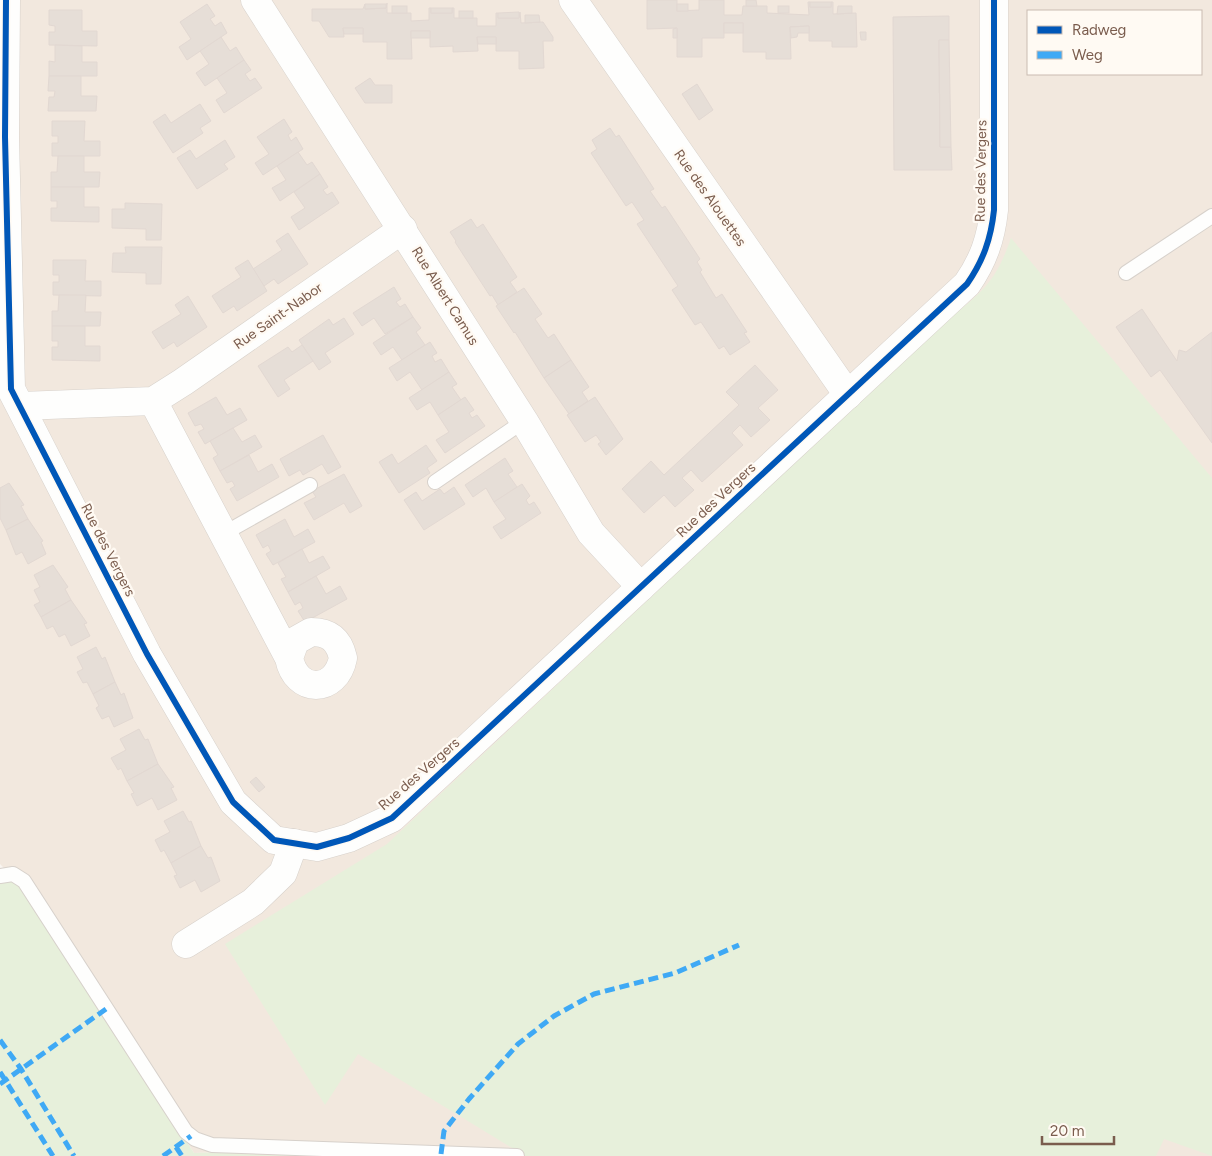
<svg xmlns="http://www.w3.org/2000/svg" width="1212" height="1156" font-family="Figtree,sans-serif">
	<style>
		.residential { fill: #f2e8de; fill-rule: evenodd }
		.green { fill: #e7f0db }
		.building { fill: #e6ded7; stroke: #e2d8d2 }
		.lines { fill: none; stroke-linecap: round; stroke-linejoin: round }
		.service-casing { stroke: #d7d1cb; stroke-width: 16 }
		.minor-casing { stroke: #d7d1cb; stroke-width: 29 }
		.service { stroke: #fefefd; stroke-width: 14 }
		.minor { stroke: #fefefd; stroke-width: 28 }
		.quiet { stroke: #3fa9f5; stroke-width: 5; stroke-dasharray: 10 5; stroke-linecap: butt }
		.cycleway-casing { stroke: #fffaf3; stroke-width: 9 }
		.cycleway { stroke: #0057b8; stroke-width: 6 }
		.labels { text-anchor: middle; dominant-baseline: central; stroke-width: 4.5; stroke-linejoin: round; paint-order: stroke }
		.street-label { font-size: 14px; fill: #7a5c4d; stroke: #fffaf3 }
	</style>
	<rect width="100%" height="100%" fill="#f9f5f0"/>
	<path class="residential" d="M 0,0 L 1212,0 L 1212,1156 L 504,1156 L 363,1148 L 194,1153 L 14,878 L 0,864 ZM 1028,11 L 1201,11 L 1201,74 L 1028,74 Z"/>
	<g class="green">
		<path d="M 1011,238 L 1212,478 L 1212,1156 L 1164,1139 L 1156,1156 L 525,1156 L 358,1054 L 325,1105 L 225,944 L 387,844 L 945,322 C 982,292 995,284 1011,238 Z"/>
		<polygon points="14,878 194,1153 363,1148 504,1156 0,1156 0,884"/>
	</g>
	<g class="building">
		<polygon points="647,0 677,0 677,11 699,10 699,0 724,0 724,15 742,15 743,6 767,6 767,13 809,15 808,2 810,2 810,7 831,7 831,2 833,2 833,14 856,13 857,47 832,47 832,41 809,41 809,26 790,27 791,59 766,59 766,52 743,52 743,23 724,23 724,38 702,38 702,57 677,57 677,28 647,29"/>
		<polygon points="746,0 756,0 757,6 746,6"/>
		<rect x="810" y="2" width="21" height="5"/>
		<polygon points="387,3 387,13 411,13 411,21 429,20 429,8 431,8 431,13 452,13 452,8 454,8 454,18 477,18 477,26 496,26 496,13 498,13 498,18 519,18 520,12 521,23 543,22 553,37 553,41 543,41 544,68 519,69 519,51 496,51 496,37 477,37 478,51 453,52 453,46 430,47 430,31 411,31 412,59 387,59 387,42 363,42 363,28 343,28 344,37 329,37 319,21 312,21 312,9 363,9 365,4 365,9 386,8"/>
		<polygon points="207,4 215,16 210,19 215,26 221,22 227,33 187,60 179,47 191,39 180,22"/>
		<polygon points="365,4 386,4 386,8 365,9"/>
		<rect x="677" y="4" width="11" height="7"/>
		<rect x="392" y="6" width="15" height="7"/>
		<rect x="778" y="6" width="11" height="7"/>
		<polygon points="838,6 852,6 852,13 837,14"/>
		<rect x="431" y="8" width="21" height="5"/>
		<polygon points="49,10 82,10 82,31 97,31 97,46 49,45 49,32 55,32 55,26 49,25"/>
		<rect x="459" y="11" width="14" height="7"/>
		<polygon points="519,12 519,18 498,18 498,13"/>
		<polygon points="525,15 539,15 540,22 525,23"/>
		<polygon points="949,16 949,40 939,40 940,147 951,147 952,170 894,170 893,17"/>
		<rect x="724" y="23" width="19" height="10"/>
		<polygon points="809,26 809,33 798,33 797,37 791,38 790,27"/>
		<polygon points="343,28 363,28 363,34 344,34"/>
		<polygon points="677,28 677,38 673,38 673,29"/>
		<rect x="411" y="31" width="19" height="7"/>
		<polygon points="860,32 866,32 866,40 861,40"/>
		<polygon points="221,37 230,51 236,47 244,60 205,86 196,73 209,64 200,51"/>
		<polygon points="477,37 496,37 496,44 478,44"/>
		<polygon points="939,40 949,40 951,147 940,147"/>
		<polygon points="55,45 82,46 82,62 97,62 97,76 49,76 49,61 55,62"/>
		<polygon points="244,60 251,70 245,74 250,81 255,78 262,88 224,113 216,100 227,93 217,78"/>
		<polygon points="49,76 81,76 81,96 97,96 96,111 48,111 49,97 54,97 55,91 48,91"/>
		<polygon points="370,78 375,85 392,85 392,103 365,103 355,88"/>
		<polygon points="697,84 713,110 699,120 682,94"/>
		<polygon points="200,104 211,121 200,128 203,133 173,153 153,122 165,114 171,123"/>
		<polygon points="284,119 292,132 288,135 291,141 296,137 303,149 263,175 255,163 269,154 257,137"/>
		<polygon points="52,121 85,121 84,141 100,141 100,156 52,156 52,143 58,143 58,136 52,136"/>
		<polygon points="610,128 616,137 619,135 654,189 650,191 662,208 665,206 700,259 697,262 702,270 700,272 716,298 722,294 747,332 744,333 750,342 730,355 724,346 719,349 701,322 695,325 672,290 678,286 637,224 644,220 632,202 626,206 591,153 597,149 592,140"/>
		<polygon points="225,140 235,157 224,164 228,169 197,189 177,158 190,150 196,159"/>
		<polygon points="298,152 307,165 312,162 320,174 280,201 272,188 286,180 277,166"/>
		<polygon points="58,156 84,156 84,172 100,172 99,187 51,187 51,172 57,172"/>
		<polygon points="320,174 328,187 323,190 327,195 332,192 339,203 299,230 291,217 305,208 294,192"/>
		<polygon points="51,187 84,187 84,207 99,207 99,222 51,221 51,208 57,208 57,201 51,201"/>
		<polygon points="125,203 162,204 161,240 146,240 146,229 112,228 112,209 125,209"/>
		<polygon points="471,219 477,228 483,224 517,277 510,282 517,292 498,305 492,295 490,296 455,242 456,241 450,232"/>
		<polygon points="288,233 308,264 278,284 274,279 264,286 253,269 282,250 276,241"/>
		<polygon points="125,247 162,247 161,284 146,284 146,273 112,272 113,253 126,253"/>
		<polygon points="53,260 86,260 85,281 101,281 101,296 53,295 53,282 59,282 59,275 53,275"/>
		<polygon points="248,260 267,291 237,311 234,306 223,313 212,296 241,277 235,268"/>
		<polygon points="394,287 401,299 396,302 400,307 405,304 413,317 385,334 374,318 362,326 353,313"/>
		<polygon points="524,288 542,314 535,319 548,338 554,334 571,360 544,378 515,332 514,333 496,306"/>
		<polygon points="59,295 86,295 85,312 101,312 100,326 52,326 52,311 58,311"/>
		<polygon points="188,296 207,327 177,347 174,342 163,349 152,332 181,314 175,305"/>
		<polygon points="1142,309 1177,361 1179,350 1186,352 1212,332 1212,443 1160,370 1151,377 1116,327"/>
		<polygon points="413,317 421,328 416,332 425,345 402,360 393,347 381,355 373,343"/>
		<polygon points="344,318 354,334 325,353 331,362 319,370 299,340 329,319 333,325"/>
		<polygon points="52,326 85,326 85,346 100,346 100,361 52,360 52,347 58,347 58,341 52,341"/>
		<polygon points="430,342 437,353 432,356 435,362 441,359 449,372 422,390 410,372 397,381 389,368"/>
		<polygon points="302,345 313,361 284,380 290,389 278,397 258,366 288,347 292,352"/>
		<polygon points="571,360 589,387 582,392 588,401 569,414 544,378"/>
		<polygon points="755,365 778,390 758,408 770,420 751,437 740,425 732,433 743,445 702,482 691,470 682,478 694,490 675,507 664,495 644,513 622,489 651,461 664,475 739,405 726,392"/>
		<polygon points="449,372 457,384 452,387 461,400 438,415 430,402 417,410 409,398"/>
		<polygon points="216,397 227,415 240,408 247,420 205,444 198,432 204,429 201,424 195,426 188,413"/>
		<polygon points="465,397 474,410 469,413 472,418 477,415 485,426 445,453 436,440 449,432 438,415"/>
		<polygon points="595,397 623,439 606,455 598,444 601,442 596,435 585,442 567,415"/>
		<polygon points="233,428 242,442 255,435 262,447 220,471 213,458 218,455 210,441"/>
		<polygon points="323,435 341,467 328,474 322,464 303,475 300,470 289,476 280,459"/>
		<polygon points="426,445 437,461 427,468 430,473 399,493 379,462 392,454 398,464"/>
		<polygon points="249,455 258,472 272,464 279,477 237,501 230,489 235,486 232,481 227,483 220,471"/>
		<polygon points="505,458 513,471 508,474 517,487 494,502 486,488 473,497 465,485"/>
		<polygon points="344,474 362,506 350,513 344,503 314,520 304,503 316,497 312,491"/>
		<polygon points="9,483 24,505 21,506 28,519 6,530 0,518 0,488"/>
		<polygon points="522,484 530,496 526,500 529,505 534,502 541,513 501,539 493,527 506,519 494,502"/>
		<polygon points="454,487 465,504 424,530 404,500 416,492 422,501 440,489 444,494"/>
		<polygon points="28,519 43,541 41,542 46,554 28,564 22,552 16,555 6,530"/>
		<polygon points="285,519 294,537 308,529 315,542 273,565 266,554 271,551 268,545 263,548 256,535"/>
		<polygon points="302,549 309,563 323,556 330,568 288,592 281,579 286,577 278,563"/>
		<polygon points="53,565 68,587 65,589 71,600 41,617 34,605 40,602 34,590 40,587 34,575"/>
		<polygon points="316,576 326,594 340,586 347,599 305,622 298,611 303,608 300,602 295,605 288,592"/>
		<polygon points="71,600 87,623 84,624 90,636 71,646 65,634 59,637 53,626 47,629 41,617"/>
		<polygon points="96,647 102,659 105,657 115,682 93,694 87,682 83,683 77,672 83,669 77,657"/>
		<polygon points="115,682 121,695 124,693 133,718 114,727 109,716 102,719 96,708 99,706 93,694"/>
		<polygon points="139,729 145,740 148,739 158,764 127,781 121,768 118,770 111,758 126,750 120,739"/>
		<polygon points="158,764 174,787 171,788 177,800 158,810 152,798 137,806 131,794 134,793 127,781"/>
		<polygon points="256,777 265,787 259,792 250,782"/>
		<polygon points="183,811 189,822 191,821 201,846 171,863 164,850 161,852 155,840 170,832 164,821"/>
		<polygon points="201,846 208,858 211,857 220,881 201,892 195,880 180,888 174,876 177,875 171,863"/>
	</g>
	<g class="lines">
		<g class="service-casing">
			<g id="service">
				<polyline points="1126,273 1212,216"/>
				<polyline points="435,482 524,421"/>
				<polyline points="223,534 310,485"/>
				<polyline points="0,876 13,874 24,881 186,1132 195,1139 212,1145 517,1156"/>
			</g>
		</g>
		<g class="minor-casing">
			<g id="minor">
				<path d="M 6,0 L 5,137 L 11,389 L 147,654 L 233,802 L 274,840 L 317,847 L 349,838 L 392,818 L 967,284 C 983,261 991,239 994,210 L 994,0"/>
				<polyline points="255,0 524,421 591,533 641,587"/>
				<polyline points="573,0 848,395"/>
				<path d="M 153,401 L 289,658 C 296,694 336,694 343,658 C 339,640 330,632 311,632 L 295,641 L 289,658"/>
				<polyline points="21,406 153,401 183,382 403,229"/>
				<polyline points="186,944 253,902 283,873 294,843"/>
			</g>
		</g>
		<use href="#service" class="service"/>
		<use href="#minor" class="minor"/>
		<g class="quiet">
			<polyline points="0,1040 21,1069 74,1156"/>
			<polyline points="0,1072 53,1156"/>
			<polyline points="0,1084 106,1009"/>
			<polyline points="176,1147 182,1156"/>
			<polyline points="441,1154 444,1131 469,1099 518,1044 554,1016 594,994 675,973 739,945"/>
			<polyline points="163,1156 191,1136"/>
		</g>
		<g class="cycleway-casing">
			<path id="cycleway" d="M 6,0 L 5,137 L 11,389 L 147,654 L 233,802 L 274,840 L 317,847 L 349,838 L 392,818 L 967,284 C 983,261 991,239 994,210 L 994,0"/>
		</g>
		<use href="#cycleway" class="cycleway"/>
	</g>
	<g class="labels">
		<g class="street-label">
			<text transform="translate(981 171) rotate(-89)">Rue des Vergers</text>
			<text transform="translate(710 198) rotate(55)">Rue des Alouettes</text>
			<text transform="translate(445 296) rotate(58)">Rue Albert Camus</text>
			<text transform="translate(278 316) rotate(-35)">Rue Saint-Nabor</text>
			<text transform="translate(716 500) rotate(-43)">Rue des Vergers</text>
			<text transform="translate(108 550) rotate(63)">Rue des Vergers</text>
			<text transform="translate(419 774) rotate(-41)">Rue des Vergers</text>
		</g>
	</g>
	<rect x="1027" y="10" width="175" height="65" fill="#fffaf3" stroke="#cabbb1"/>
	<rect x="1037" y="26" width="25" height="8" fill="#0057b8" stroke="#cabbb1"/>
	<text x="1072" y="35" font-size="15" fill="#7a5c4d">Radweg</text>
	<rect x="1037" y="51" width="25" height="8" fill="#3fa9f5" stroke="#cabbb1"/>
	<text x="1072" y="60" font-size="15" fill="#7a5c4d">Weg</text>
	<path d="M1042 1136v8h72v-8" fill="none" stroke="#7a5c4d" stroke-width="2.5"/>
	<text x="1050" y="1136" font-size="15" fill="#7a5c4d" stroke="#fffaf3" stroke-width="4" paint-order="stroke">20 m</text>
</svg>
